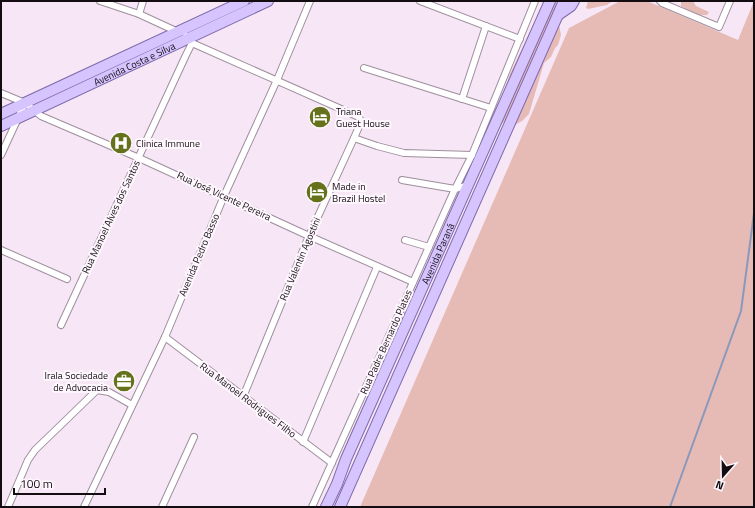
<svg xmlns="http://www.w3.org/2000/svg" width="755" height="508" font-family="'Titillium Web',sans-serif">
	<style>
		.green { fill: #e7bbb5 }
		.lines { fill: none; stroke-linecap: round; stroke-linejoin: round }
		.stream { stroke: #8998bb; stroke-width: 2 }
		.minor-casing { stroke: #9e8f9d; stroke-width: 8 }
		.primary-casing { stroke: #7f6aaa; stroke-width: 12 }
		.minor { stroke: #fff; stroke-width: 6 }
		.primary { stroke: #d5c4fd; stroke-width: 10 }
		.labels { text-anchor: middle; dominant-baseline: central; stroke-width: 4; stroke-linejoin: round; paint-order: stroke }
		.street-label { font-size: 10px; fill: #130d12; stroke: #fef7fe }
		.poi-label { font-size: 10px; fill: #130d12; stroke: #fef7fe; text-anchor: start }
	</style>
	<rect width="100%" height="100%" fill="#f7e7f6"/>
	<g class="green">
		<polygon points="545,1 568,1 564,16 559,25 561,35 558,45 555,48 551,57 544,63 529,114 522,121 513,126 508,117 500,126 490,130 489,120 504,93 510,74"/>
		<polygon points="588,1 613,1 607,5 588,9 586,8"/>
		<polygon points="620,1 647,1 738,40 754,1 754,507 360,507 569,28"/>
		<polygon points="681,1 693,1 696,6 709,12 707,15 696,15 681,6"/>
	</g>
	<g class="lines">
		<polyline class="stream" points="670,507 741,311 754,213"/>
		<g class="minor-casing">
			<g id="minor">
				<polyline points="100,1 139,14 178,32"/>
				<polyline points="420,1 520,39"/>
				<polyline points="660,1 662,3 719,27 730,1"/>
				<polyline points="139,14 143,1"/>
				<polyline points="186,36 192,43 359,117 361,122 354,138 309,236 243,397"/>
				<polyline points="364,68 491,108"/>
				<polyline points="1,93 25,103 41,116 139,158 309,236 413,282"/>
				<polyline points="462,99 486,26"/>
				<polyline points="354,138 377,146 404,153 472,155"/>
				<polyline points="1,155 25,103"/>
				<polyline points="402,180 455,189 469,185"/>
				<polyline points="405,240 429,247"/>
				<polyline points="1,250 67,279"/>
				<polyline points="61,325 186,55 192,43"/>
				<polyline points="165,337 332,463"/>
				<polyline points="303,442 377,267"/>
				<polyline points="8,507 28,460 35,450 97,390 109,392 132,405"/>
				<polyline points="84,507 165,337 224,196 277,80 310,1"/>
				<polyline points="162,507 194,437"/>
				<polyline points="312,507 455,189 472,155 535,1"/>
			</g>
		</g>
		<g class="primary-casing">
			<g id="primary">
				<polyline points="558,15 571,6 574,1"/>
				<polyline points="1,114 244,1"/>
				<path id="s1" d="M 1,126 L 268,1"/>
				<path id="s2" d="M 326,507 L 337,484 L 346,459 L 550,1"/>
				<polyline points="340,507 564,1"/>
			</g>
		</g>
		<use href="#minor" class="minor"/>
		<use href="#primary" class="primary"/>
	</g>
	<defs>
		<g id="hotel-disc" transform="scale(1.15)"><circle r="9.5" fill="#65711b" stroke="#fef7fe"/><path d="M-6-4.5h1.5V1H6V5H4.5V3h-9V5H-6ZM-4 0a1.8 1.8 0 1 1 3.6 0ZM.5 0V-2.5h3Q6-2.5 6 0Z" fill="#fff"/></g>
		<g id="hospital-disc" transform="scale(1.15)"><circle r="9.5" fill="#65711b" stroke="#fef7fe"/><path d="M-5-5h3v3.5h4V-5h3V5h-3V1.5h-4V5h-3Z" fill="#fff"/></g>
		<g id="office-disc" transform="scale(1.15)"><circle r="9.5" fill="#65711b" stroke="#fef7fe"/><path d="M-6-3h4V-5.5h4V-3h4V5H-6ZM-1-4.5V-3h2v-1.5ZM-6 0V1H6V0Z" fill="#fff"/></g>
	</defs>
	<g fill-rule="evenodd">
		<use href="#hotel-disc" x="320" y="117"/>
		<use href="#hospital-disc" x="121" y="143"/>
		<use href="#hotel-disc" x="317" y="192"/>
		<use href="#office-disc" x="124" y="381"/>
	</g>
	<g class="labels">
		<g class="street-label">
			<text stroke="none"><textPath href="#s1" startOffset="147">Avenida Costa e Silva</textPath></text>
			<text transform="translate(224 196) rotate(25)">Rua José Vicente Pereira</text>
			<text transform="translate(111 217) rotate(-65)">Rua Manoel Alves dos Santos</text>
			<text stroke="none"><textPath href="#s2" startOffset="277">Avenida Paraná</textPath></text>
			<text transform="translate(199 255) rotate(-67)">Avenida Pedro Basso</text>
			<text transform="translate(300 259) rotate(-67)">Rua Valentin Agostini</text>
			<text transform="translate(386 342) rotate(-66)">Rua Padre Bernardo Plates</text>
			<text transform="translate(248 400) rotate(37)">Rua Manoel Rodrigues Filho</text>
		</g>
		<g class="poi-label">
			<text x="336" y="111">Triana<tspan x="336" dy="12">Guest House</tspan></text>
			<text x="136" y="143">Clinica Immune</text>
			<text x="332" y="186">Made in<tspan x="332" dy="12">Brazil Hostel</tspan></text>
			<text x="108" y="375" text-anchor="end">Irala Sociedade<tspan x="108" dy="12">de Advocacia</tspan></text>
		</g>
	</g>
	<rect width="755" height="508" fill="none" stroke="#130d12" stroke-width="4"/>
	<g transform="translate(723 476) rotate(200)" stroke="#fef7fe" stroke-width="3" paint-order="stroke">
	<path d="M0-3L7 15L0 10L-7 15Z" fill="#130d12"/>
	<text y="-6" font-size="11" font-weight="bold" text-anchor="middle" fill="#130d12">N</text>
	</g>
	<path d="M14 488v6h91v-6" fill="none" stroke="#130d12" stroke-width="2"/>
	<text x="20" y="488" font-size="12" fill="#130d12" stroke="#fef7fe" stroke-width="3" paint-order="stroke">100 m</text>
</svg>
